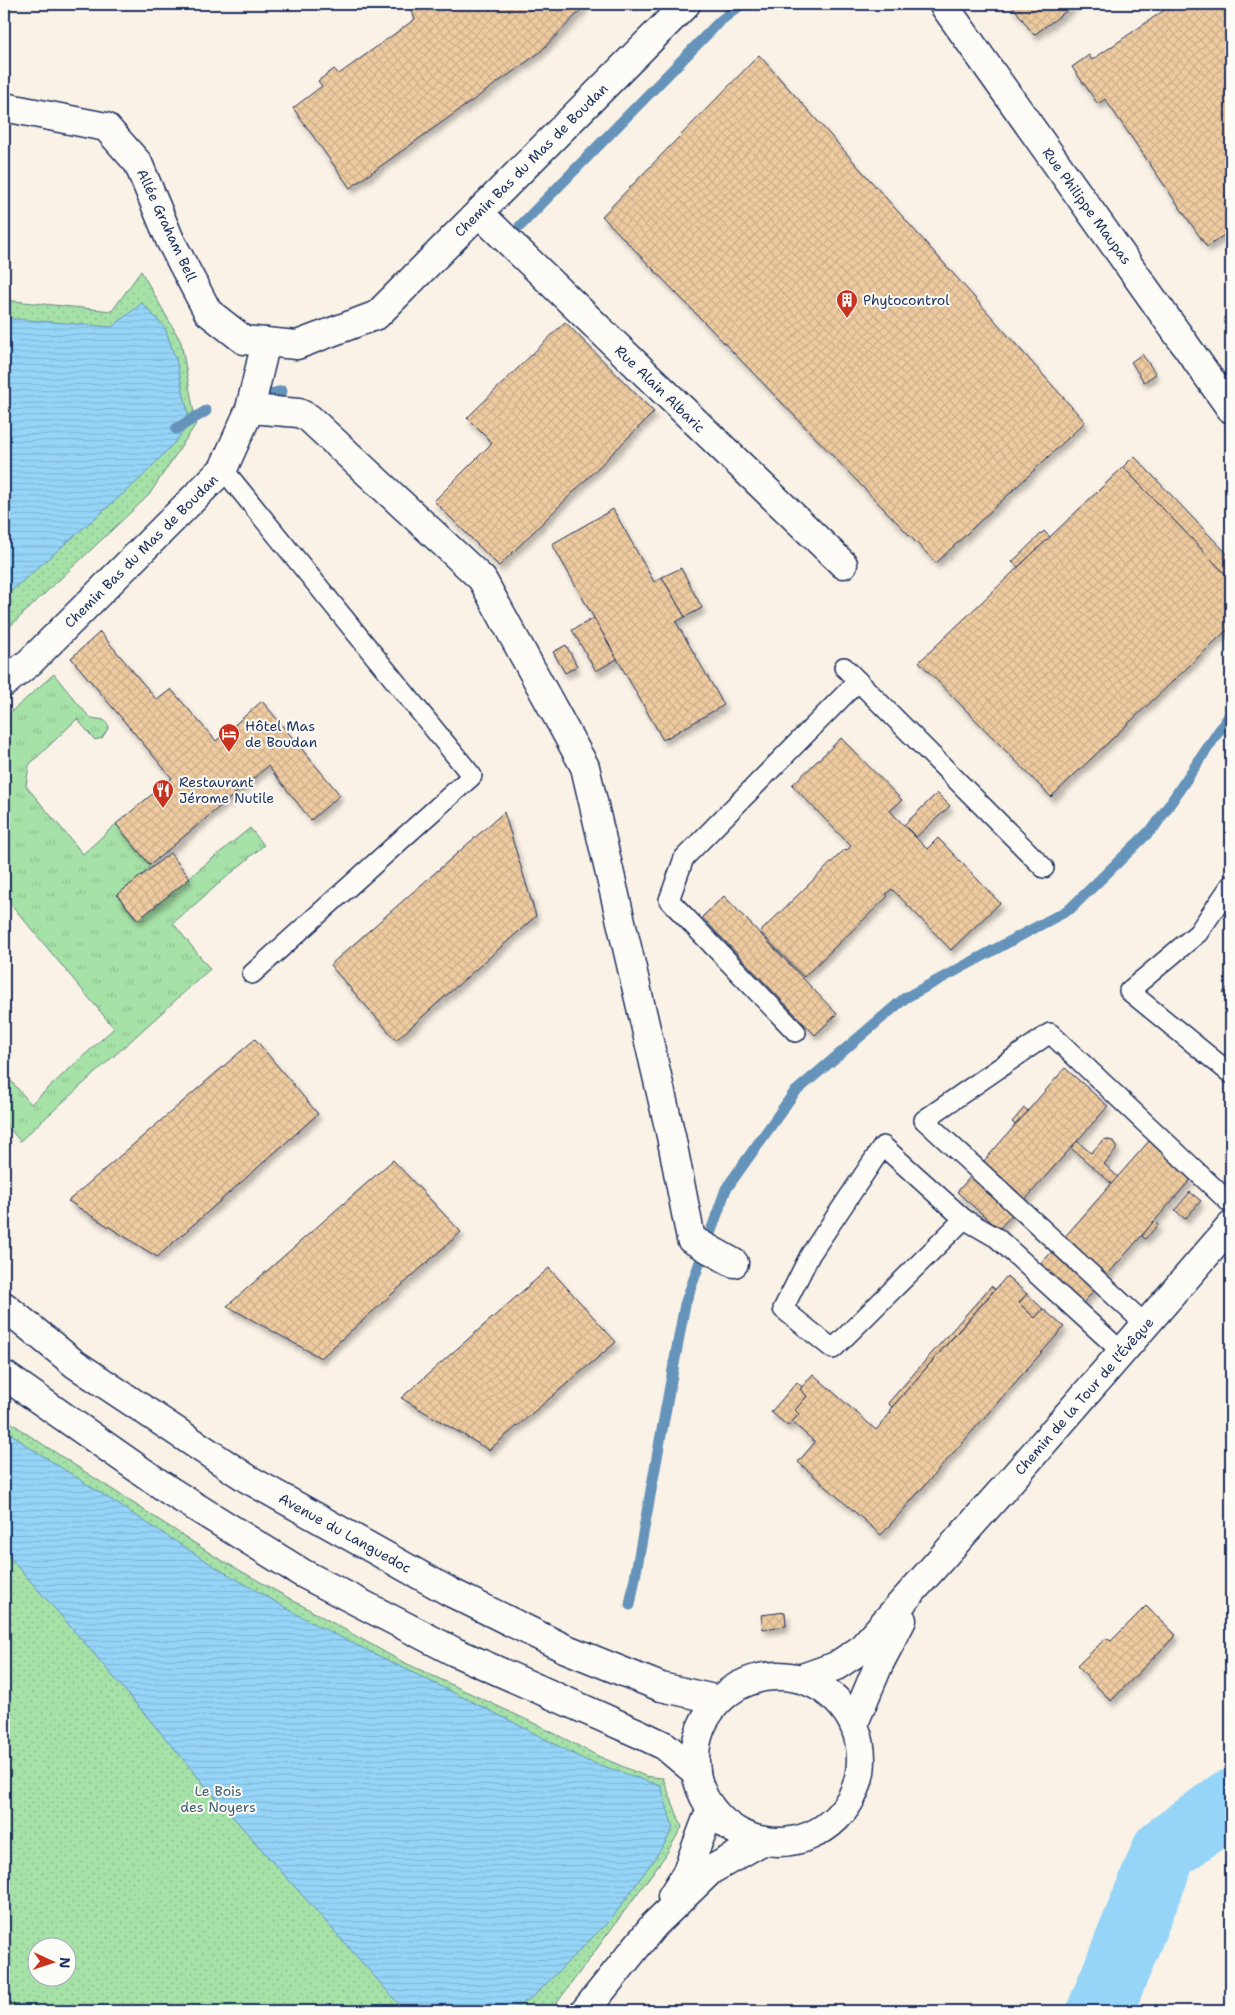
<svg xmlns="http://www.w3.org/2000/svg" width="1235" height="2015" font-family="'Shantell Sans',sans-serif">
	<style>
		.grass { fill: url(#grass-tufts); stroke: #608882 }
		.park { fill: url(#park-dots); stroke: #608882; fill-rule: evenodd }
		.water { fill: url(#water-rules); stroke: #6593ba }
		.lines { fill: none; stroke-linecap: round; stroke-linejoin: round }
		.stream { stroke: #6593ba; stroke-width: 11 }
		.river { stroke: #96d5f8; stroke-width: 66 }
		.building { fill: url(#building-cross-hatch); stroke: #1b2f5e; filter: url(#shadow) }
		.service-casing { stroke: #1b2f5e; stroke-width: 22 }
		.pedestrian-casing { stroke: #1b2f5e; stroke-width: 31 }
		.minor-casing { stroke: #1b2f5e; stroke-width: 31 }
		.tertiary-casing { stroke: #1b2f5e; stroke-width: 31 }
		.service { stroke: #fdfcf7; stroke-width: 19 }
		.pedestrian { stroke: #fdfcf7; stroke-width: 28 }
		.minor { stroke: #fdfcf7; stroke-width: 28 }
		.tertiary { stroke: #fdfcf7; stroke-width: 28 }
		.labels { text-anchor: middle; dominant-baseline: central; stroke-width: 4; stroke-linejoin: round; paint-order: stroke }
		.street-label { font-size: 14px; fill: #1b2f5e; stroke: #fdfcf7 }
		.poi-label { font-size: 14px; fill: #1b2f5e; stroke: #fdfcf7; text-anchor: start }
		.park-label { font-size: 14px; fill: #3e5c70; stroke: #fdfcf7 }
	</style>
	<defs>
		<pattern id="grass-tufts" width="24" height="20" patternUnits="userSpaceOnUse" patternTransform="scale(1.25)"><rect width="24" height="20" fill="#a6e1a7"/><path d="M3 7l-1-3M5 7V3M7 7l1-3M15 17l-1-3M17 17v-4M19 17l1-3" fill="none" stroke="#8ec192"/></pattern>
		<pattern id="park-dots" width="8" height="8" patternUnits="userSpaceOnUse" patternTransform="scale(1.25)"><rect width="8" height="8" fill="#a6e1a7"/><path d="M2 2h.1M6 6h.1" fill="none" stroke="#8ec192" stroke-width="1.8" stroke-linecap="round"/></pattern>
		<pattern id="water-rules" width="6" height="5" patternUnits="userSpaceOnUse" patternTransform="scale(1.25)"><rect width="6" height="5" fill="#96d5f8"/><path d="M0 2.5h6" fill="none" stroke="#81b7d7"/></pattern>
		<pattern id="building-cross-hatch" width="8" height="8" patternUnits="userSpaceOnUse" patternTransform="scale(1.25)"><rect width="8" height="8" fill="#efcba0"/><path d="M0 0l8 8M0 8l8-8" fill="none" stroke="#ccaf8c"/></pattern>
		<filter id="shadow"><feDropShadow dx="3" dy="5.5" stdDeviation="2.5" flood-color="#0004"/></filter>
	</defs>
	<rect width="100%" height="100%" fill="#faf2e6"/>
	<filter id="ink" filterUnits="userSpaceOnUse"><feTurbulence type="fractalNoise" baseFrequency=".02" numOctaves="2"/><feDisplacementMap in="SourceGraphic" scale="10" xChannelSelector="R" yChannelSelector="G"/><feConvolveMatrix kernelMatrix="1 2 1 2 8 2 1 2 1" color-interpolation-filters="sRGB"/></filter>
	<g filter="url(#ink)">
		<path class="grass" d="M 54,674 C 59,681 86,714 90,717 C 98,721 105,716 109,727 L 102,738 L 95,740 L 77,719 L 29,765 L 26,786 L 83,854 L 116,824 L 150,865 L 148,870 L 117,895 L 137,920 L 250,828 L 264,845 L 173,923 L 210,969 L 20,1141 L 4,1122 L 4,1073 L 31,1104 L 114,1028 L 4,896 L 4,718 Z"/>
		<g class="park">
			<polygon points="141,271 181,342 196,424 149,495 4,632 4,300 112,311"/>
			<path d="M 4,1417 L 27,1434 L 216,1557 L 397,1659 L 540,1726 L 598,1756 L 645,1776 L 663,1778 L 682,1827 L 665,1856 L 551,2011 L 4,2011 ZM 38,1948 L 68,1948 L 68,1978 L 38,1978 Z"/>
		</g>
		<g class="water">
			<polygon points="142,303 165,328 177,363 190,423 175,442 140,479 4,597 4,318 112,327"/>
			<polygon points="4,1428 26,1445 217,1568 314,1624 509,1720 585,1760 661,1786 673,1828 664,1845 613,1917 534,1996 510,2011 405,2011 208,1789 84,1642 4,1551"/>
		</g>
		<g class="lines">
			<g class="stream">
				<polyline points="520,226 720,21 742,4"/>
				<polyline points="274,393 282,391"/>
				<polyline points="176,429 206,411"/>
				<polyline points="630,1605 685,1304 726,1189 794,1093 905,998 1070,909 1155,826 1231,713"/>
			</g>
			<polyline class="river" points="1100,2011 1165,1850 1231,1802"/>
		</g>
		<g class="building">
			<polygon points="419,4 587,4 539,53 350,188 293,108 322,86 318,81 334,69 339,74 415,19 411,10"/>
			<polygon points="1011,4 1076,4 1034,35"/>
			<polygon points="1173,4 1231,4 1231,230 1207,247 1105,99 1098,104 1072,67 1089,55 1092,60"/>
			<polygon points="759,55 1085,422 936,563 602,216"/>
			<polygon points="565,322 654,412 499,566 434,501 492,443 467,418"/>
			<polygon points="1142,354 1156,374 1144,382 1131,362"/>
			<polygon points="1134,456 1231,558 1231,580 1123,467"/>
			<polygon points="1123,467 1231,580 1231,626 1051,797 919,662"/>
			<polygon points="613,509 654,582 662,577 685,617 676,622 724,705 663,740 552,544"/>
			<polygon points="1044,531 1050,537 1018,567 1012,562"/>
			<polygon points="681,568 702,608 685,617 662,577"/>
			<polygon points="594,618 617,659 596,671 572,630"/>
			<polygon points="100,632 157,700 171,689 216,741 262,701 340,795 311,820 268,766 150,865 116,824 172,778 71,658"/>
			<polygon points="566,645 577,666 565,673 553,652"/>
			<polygon points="841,738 902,800 890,811 927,849 938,838 1000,903 951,950 892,889 886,894 888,896 804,977 760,932 844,850 846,851 851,846 792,785"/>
			<polygon points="937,793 950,806 916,837 904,825"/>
			<polygon points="504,812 536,916 396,1040 330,965"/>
			<polygon points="170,853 190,878 138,920 117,895"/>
			<polygon points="724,896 837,1014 815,1035 702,917"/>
			<polygon points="1231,984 1231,1000 1223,993"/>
			<polygon points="255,1039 318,1114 157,1257 68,1201"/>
			<polygon points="1065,1068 1108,1106 999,1229 957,1192"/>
			<polygon points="1024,1108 1028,1111 1015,1125 1012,1122"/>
			<polygon points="1104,1139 1113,1141 1116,1146 1116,1150 1104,1164 1118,1177 1112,1184 1071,1148 1077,1141 1091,1153"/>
			<polygon points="1149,1141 1191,1179 1083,1303 1040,1265"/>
			<polygon points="393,1160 461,1232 321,1358 227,1306"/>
			<polygon points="1190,1192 1201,1201 1185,1219 1175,1210"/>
			<polygon points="1154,1221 1158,1225 1145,1239 1142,1236"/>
			<polygon points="549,1268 616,1342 489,1450 401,1398"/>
			<polygon points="1007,1276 1027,1294 1019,1303 1035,1318 1043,1309 1064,1327 881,1535 798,1462 815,1442 792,1422 799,1414 795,1410 807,1396 800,1389 813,1374 876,1430 891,1412 889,1411 892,1407"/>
			<polygon points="991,1286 995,1289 892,1407 888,1403"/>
			<polygon points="1027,1294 1043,1309 1035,1318 1019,1303"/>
			<polygon points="797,1382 802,1387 800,1389 807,1396 795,1410 799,1414 788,1426 771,1412"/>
			<polygon points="1146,1606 1176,1635 1111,1701 1077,1666 1106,1638 1111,1641"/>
			<polygon points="785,1612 786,1626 763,1629 761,1615"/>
		</g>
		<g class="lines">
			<g class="service-casing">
				<g id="service">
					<polyline points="223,469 472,776 252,974"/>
					<polyline points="844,667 1044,868"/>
					<polyline points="1231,885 1198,933 1129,991 1231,1074"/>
					<polyline points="796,1032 669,900 684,858 858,681"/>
					<polygon points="883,1146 964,1219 833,1349 783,1309 810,1255"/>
					<polyline points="964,1219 997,1238 1122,1352"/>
					<polyline points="1146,1325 924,1120 1050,1033 1231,1204"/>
				</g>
			</g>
			<g class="pedestrian-casing">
				<polyline id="pedestrian" points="250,409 299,413 309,418 482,579 585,767 671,1136 691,1239 734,1263"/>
			</g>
			<g class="minor-casing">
				<g id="minor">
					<polyline points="943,4 1231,409"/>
					<polyline points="4,107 106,127 138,163 170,240 208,312 244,340 297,345 377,315 686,4"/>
					<polyline points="479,213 843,564"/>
					<polyline points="4,683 30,662 223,469 250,409 266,342"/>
					<polyline points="802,1678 836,1666 860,1650 1006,1486 1231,1226"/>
					<polyline points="854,1723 879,1664 902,1620"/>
					<polyline points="672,1896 686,1874 711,1808"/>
					<polyline points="585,2011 654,1925 711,1870 762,1841"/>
				</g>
			</g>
			<g class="tertiary-casing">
				<g id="tertiary">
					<polyline points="4,1306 75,1364 248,1479 450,1592 564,1648 661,1687 719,1700"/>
					<polyline points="4,1375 170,1491 302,1573 455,1652 640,1734 665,1746 696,1772"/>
					<circle cx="778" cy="1759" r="83"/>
				</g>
			</g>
			<use href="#service" class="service"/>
			<use href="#pedestrian" class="pedestrian"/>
			<use href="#minor" class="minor"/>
			<use href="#tertiary" class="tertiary"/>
		</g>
	</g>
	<defs>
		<g id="building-pin" transform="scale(1.125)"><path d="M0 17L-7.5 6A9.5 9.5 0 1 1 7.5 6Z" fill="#c8321e" stroke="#fdfcf7"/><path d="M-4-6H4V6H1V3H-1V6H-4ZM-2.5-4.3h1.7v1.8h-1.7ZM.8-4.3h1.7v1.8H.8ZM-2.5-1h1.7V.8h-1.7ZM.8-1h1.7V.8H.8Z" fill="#fff"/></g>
		<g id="hotel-pin" transform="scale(1.125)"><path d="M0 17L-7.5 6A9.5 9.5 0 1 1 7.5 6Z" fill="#c8321e" stroke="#fdfcf7"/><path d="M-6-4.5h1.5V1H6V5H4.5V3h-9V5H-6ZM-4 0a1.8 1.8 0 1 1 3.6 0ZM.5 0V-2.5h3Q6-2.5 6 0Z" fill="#fff"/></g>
		<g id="restaurant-pin" transform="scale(1.125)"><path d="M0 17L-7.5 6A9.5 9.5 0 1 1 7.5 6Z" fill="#c8321e" stroke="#fdfcf7"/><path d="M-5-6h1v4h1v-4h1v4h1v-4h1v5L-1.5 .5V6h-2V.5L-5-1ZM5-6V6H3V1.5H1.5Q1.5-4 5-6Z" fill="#fff"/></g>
	</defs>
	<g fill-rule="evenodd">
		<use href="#building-pin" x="847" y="300"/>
		<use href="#hotel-pin" x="229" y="734"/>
		<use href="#restaurant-pin" x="163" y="790"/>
	</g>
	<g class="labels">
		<g class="street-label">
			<text transform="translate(531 160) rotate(-45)">Chemin Bas du Mas de Boudan</text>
			<text transform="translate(1087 206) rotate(54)">Rue Philippe Maupas</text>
			<text transform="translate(167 225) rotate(65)">Allée Graham Bell</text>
			<text transform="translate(660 389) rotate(44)">Rue Alain Albaric</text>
			<text transform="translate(141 551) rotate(-45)">Chemin Bas du Mas de Boudan</text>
			<text transform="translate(1084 1396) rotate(-49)">Chemin de la Tour de l'Évêque</text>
			<text transform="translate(345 1533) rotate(29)">Avenue du Languedoc</text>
		</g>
		<g class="poi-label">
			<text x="863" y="300">Phytocontrol</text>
			<text x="245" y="726">Hôtel Mas<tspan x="245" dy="16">de Boudan</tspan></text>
			<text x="179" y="782">Restaurant<tspan x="179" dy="16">Jérome Nutile</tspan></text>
		</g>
		<g class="park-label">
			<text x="218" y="1791">Le Bois<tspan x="218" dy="16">des Noyers</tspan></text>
		</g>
	</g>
	<rect width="1235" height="2015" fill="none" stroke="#fdfcf7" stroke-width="20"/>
	<rect x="10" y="10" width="1215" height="1995" fill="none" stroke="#1b2f5e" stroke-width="2" filter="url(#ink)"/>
	<g transform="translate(52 1962) rotate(93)"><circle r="24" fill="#fdfcf7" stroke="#a3aaba"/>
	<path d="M0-4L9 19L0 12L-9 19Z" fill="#c8321e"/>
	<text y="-8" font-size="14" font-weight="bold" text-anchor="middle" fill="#1b2f5e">N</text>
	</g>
</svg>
